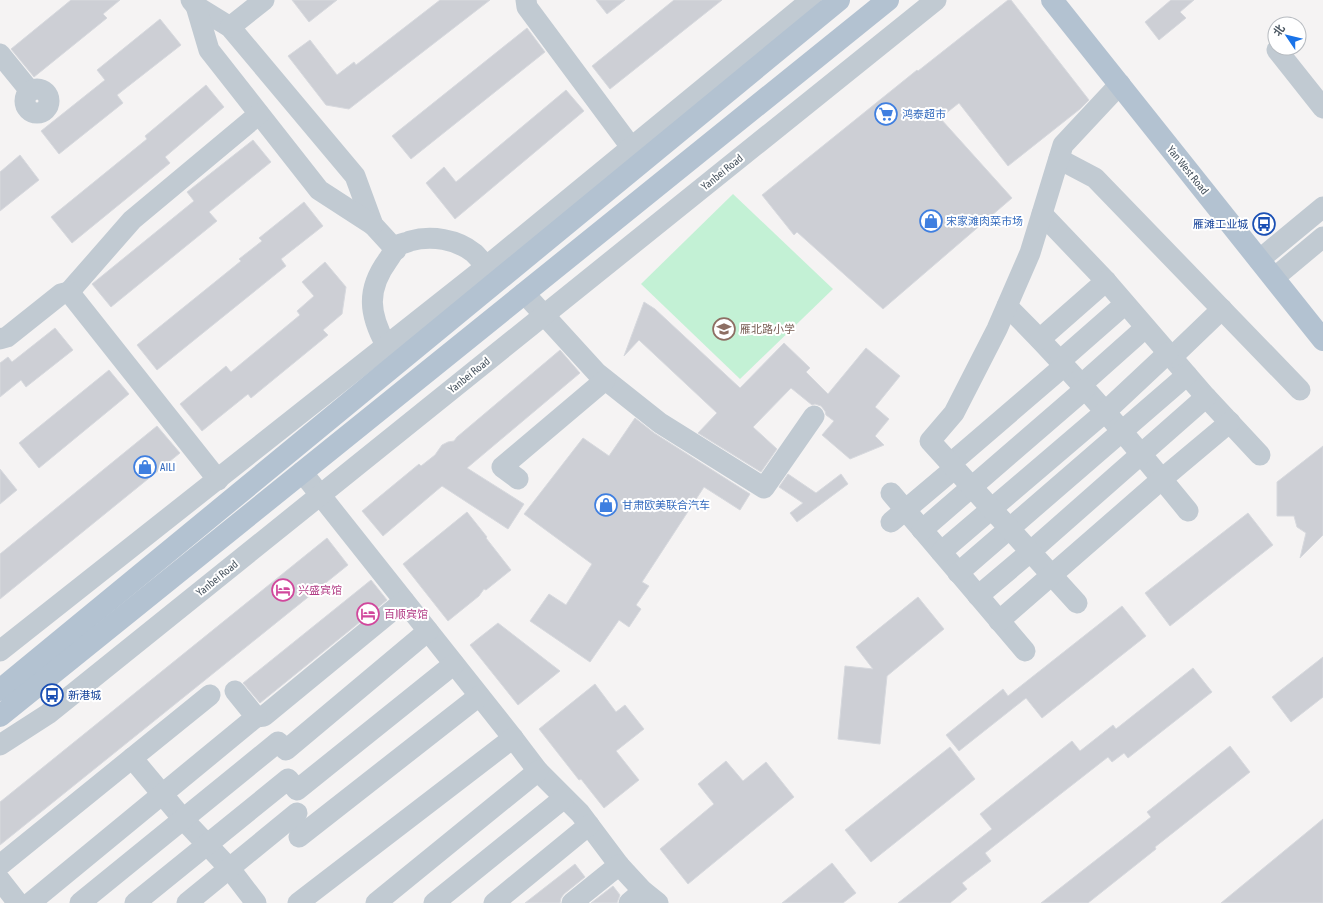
<svg xmlns="http://www.w3.org/2000/svg" width="1323" height="903" font-family="'Asap Condensed','Noto Sans SC',sans-serif">
	<style>
		.green { fill: #c3f1d5 }
		.building { fill: #cdcfd5; stroke: #d7d9de }
		.lines { fill: none; stroke-linecap: round; stroke-linejoin: round }
		.minor { stroke: #c1cad2; stroke-width: 21 }
		.major { stroke: #b3c2d1; stroke-width: 22 }
		.labels { text-anchor: middle; dominant-baseline: central; stroke-width: 4; stroke-linejoin: round; paint-order: stroke }
		.shop-label { font-size: 11px; fill: #366cbe; stroke: #fff; text-anchor: start }
		.street-label { font-size: 11px; fill: #4a5661; stroke: #fff }
		.transit-label { font-size: 11px; fill: #164399; stroke: #fff; text-anchor: end }
		.education-label { font-size: 11px; fill: #785e54; stroke: #fff; text-anchor: start }
		.hotel-label { font-size: 11px; fill: #b23c85; stroke: #fff; text-anchor: start }
	</style>
	<rect width="100%" height="100%" fill="#f5f3f3"/>
	<polygon class="green" points="733,194 833,289 740,379 641,284"/>
	<g class="building">
		<polygon points="71,0 120,0 103,14 107,18 34,77 11,49"/>
		<polygon points="292,0 337,0 309,22"/>
		<polygon points="440,0 490,0 349,109 326,105 288,56 310,40 337,75 354,62 356,65"/>
		<polygon points="596,0 625,0 607,14"/>
		<polygon points="674,0 722,0 610,89 592,66"/>
		<polygon points="1008,0 1011,0 1089,100 1080,109 1008,166 959,103 940,118 1012,198 883,309 797,232 794,235 762,195 917,70 918,71"/>
		<polygon points="1171,0 1194,0 1180,12 1186,18 1159,40 1145,22"/>
		<polygon points="160,19 181,45 117,95 123,103 59,154 41,131 105,80 97,70"/>
		<polygon points="527,28 545,52 411,159 392,136"/>
		<polygon points="206,85 224,107 165,157 170,163 72,243 51,217 147,139 145,136"/>
		<polygon points="566,90 584,111 455,219 426,183 444,167 456,182"/>
		<polygon points="253,140 271,162 209,212 217,221 111,307 92,284 194,201 187,192"/>
		<polygon points="20,155 39,180 0,211 0,172"/>
		<polygon points="304,202 323,226 281,259 286,266 157,370 137,345 241,261 239,259 262,241 259,238"/>
		<polygon points="325,262 346,287 342,314 323,330 328,335 251,398 248,394 202,431 180,404 226,366 231,372 300,315 297,311 314,296 302,282"/>
		<polygon points="644,302 655,309 740,388 784,343 810,368 806,372 828,394 866,348 900,376 875,407 889,419 875,436 884,445 850,459 822,435 834,421 826,415 825,411 821,406 815,404 812,405 791,388 753,427 777,449 761,472 698,433 717,413 639,340 624,356"/>
		<polygon points="55,328 73,350 26,387 21,380 0,397 0,363 8,357 12,362"/>
		<polygon points="560,350 580,373 467,468 524,504 508,529 442,486 383,536 362,511 419,464 421,466 435,455 442,445 448,442 454,441 457,437"/>
		<polygon points="109,370 129,394 39,468 19,443"/>
		<polygon points="635,418 654,433 750,494 740,510 704,487 642,582 649,586 636,605 641,609 629,627 619,620 590,662 530,621 549,594 566,605 592,564 524,514 583,438 609,456"/>
		<polygon points="157,426 180,453 0,599 0,554"/>
		<polygon points="1323,446 1323,535 1300,558 1306,533 1297,527 1294,516 1277,516 1277,482"/>
		<polygon points="0,469 17,490 0,504"/>
		<polygon points="788,474 816,493 841,474 848,484 797,522 790,513 803,503 779,487"/>
		<polygon points="467,512 487,537 486,538 511,570 486,590 484,589 479,596 448,621 403,564"/>
		<polygon points="1248,513 1273,545 1170,626 1145,593"/>
		<polygon points="327,538 348,565 0,845 0,802"/>
		<polygon points="371,580 387,600 260,703 243,683"/>
		<polygon points="918,597 944,629 887,676 880,744 838,739 845,666 873,669 856,647"/>
		<polygon points="1122,606 1146,636 1042,718 1026,698 959,751 946,735 1003,689 1008,696"/>
		<polygon points="498,623 560,671 518,705 470,645"/>
		<polygon points="1323,657 1323,697 1291,722 1272,697"/>
		<polygon points="1193,668 1212,692 1128,758 1124,753 1112,762 1108,757 985,853 991,861 962,883 967,889 950,903 898,903 992,829 980,814 1072,741 1080,751 1113,725 1116,729"/>
		<polygon points="595,684 616,712 625,705 644,729 616,751 639,780 604,808 581,779 579,780 539,729"/>
		<polygon points="1230,746 1250,772 1155,847 1156,849 1088,903 1041,903 1151,817 1147,812"/>
		<polygon points="950,747 975,779 871,862 845,830"/>
		<polygon points="726,761 743,781 766,762 794,797 688,884 660,849 714,804 698,784"/>
		<polygon points="1323,819 1323,903 1221,903"/>
		<polygon points="832,863 856,893 843,903 782,903"/>
		<polygon points="575,864 585,877 564,894 561,898 560,903 525,903"/>
		<polygon points="613,886 620,895 617,903 591,903"/>
	</g>
	<g class="lines">
		<g class="minor">
			<polyline points="191,0 196,6 230,27 355,176 373,225 396,250"/>
			<polyline points="526,0 527,7 631,147"/>
			<polyline points="196,6 209,50 319,190 373,225"/>
			<polyline points="230,27 264,0"/>
			<polyline points="1277,50 1323,108"/>
			<polyline points="0,54 30,91"/>
			<circle cx="37" cy="101" r="12"/>
			<polyline points="1059,159 1095,178 1300,390"/>
			<polyline points="1042,214 1106,281 1206,397 1260,455"/>
			<polyline points="1259,260 1323,207"/>
			<polyline points="1274,278 1323,237"/>
			<polyline points="69,292 132,220 259,114"/>
			<polyline points="524,293 597,373 660,423 764,488 814,416"/>
			<path d="M 1007,306 C 1072,370 1130,440 1188,511"/>
			<polyline points="0,339 7,337 61,294 69,292 218,480"/>
			<polyline points="1040,339 1106,281"/>
			<path d="M 386,345 C 369,314 366,290 388,260 C 391,256 395,248 399,245 C 402,243 407,243 410,241 C 431,235 457,239 474,253 C 478,257 482,262 487,266"/>
			<polyline points="1172,357 1222,309"/>
			<polyline points="1060,361 1125,304"/>
			<polyline points="1081,385 1145,328"/>
			<polyline points="950,464 1064,366"/>
			<polyline points="302,472 513,738 538,771 580,813 619,865 572,903"/>
			<polyline points="518,479 502,467 605,380"/>
			<polyline points="891,493 1025,651"/>
			<polyline points="891,522 955,468"/>
			<polyline points="922,530 1085,389"/>
			<polyline points="941,552 1105,412 1168,353"/>
			<polyline points="958,573 1187,375"/>
			<polyline points="978,596 1030,552 1206,397"/>
			<polyline points="1077,603 930,441 954,413 997,329 1030,253 1063,145 1120,84"/>
			<polyline points="999,621 1162,479 1230,422"/>
			<polyline points="0,651 487,266 811,0"/>
			<polyline points="256,717 264,716 404,601"/>
			<polyline points="0,745 48,714 936,0"/>
			<polyline points="132,758 183,819 230,869 256,903"/>
			<polyline points="299,837 479,696"/>
			<polyline points="0,865 210,695"/>
			<polyline points="619,865 643,891 658,903"/>
			<polyline points="0,880 18,903"/>
			<polyline points="30,903 256,717 235,691"/>
			<polyline points="80,903 278,742 286,750 428,631"/>
			<polyline points="135,903 288,779 297,790 454,664"/>
			<polyline points="187,903 297,813"/>
			<polyline points="298,903 513,738"/>
			<polyline points="376,903 538,771"/>
			<polyline points="434,903 564,798"/>
			<polyline points="494,903 589,825"/>
			<polyline points="629,903 643,891"/>
		</g>
		<g class="major">
			<polyline points="1052,0 1323,340"/>
			<polyline points="0,690 839,0"/>
			<polyline points="0,716 888,0"/>
		</g>
	</g>
	<defs>
		<g id="supermarket-ring" transform="scale(1.15)"><circle r="9.5" fill="#fff" stroke="#3f7fe0" stroke-width="1.5"/><path d="M-6-5.5h2.5l.6 2H6L4.5 2H-2.5L-4.4-4H-6ZM-1.5 3.2a1.3 1.3 0 1 0 .1 0ZM3 3.2a1.3 1.3 0 1 0 .1 0Z" fill="#3f7fe0"/></g>
		<g id="shop-ring" transform="scale(1.15)"><circle r="9.5" fill="#fff" stroke="#3f7fe0" stroke-width="1.5"/><path d="M-5-2.5h2.3a2.7 3.5 0 0 1 5.4 0H5L5.5 6h-11ZM-1.5-2.5h3a1.5 2.3 0 0 0-3 0Z" fill="#3f7fe0"/></g>
		<g id="bus-ring" transform="scale(1.15)"><circle r="9.5" fill="#fff" stroke="#1a4fb4" stroke-width="1.5"/><path d="M-5-6H5V4H4V6H2V4H-2V6H-4V4H-5ZM-3.5-4V0h7V-4ZM-3.5 1.2v1.5H-2V1.2ZM2 1.2v1.5H3.5V1.2Z" fill="#1a4fb4"/></g>
		<g id="school-ring" transform="scale(1.15)"><circle r="9.5" fill="#fff" stroke="#8d6e63" stroke-width="1.5"/><path d="M0-5L7-2L0 1L-7-2ZM-4 1L0 2.5L4 1V4Q0 6-4 4Z" fill="#8d6e63"/></g>
		<g id="hotel-ring" transform="scale(1.15)"><circle r="9.5" fill="#fff" stroke="#d1479c" stroke-width="1.5"/><path d="M-6-4.5h1.5V1H6V5H4.5V3h-9V5H-6ZM-4 0a1.8 1.8 0 1 1 3.6 0ZM.5 0V-2.5h3Q6-2.5 6 0Z" fill="#d1479c"/></g>
	</defs>
	<g fill-rule="evenodd">
		<use href="#supermarket-ring" x="886" y="114"/>
		<use href="#shop-ring" x="931" y="221"/>
		<use href="#bus-ring" x="1264" y="224"/>
		<use href="#school-ring" x="724" y="329"/>
		<use href="#shop-ring" x="145" y="467"/>
		<use href="#shop-ring" x="606" y="505"/>
		<use href="#hotel-ring" x="283" y="590"/>
		<use href="#hotel-ring" x="368" y="614"/>
		<use href="#bus-ring" x="52" y="695"/>
	</g>
	<g class="labels">
		<g class="shop-label">
			<text x="902" y="114">鸿泰超市</text>
			<text x="946" y="221">宋家滩肉菜市场</text>
			<text x="160" y="467">AILI</text>
			<text x="622" y="505">甘肃欧美联合汽车</text>
		</g>
		<g class="street-label">
			<text transform="translate(1188 170) rotate(51)">Yan West Road</text>
			<text transform="translate(722 172) rotate(-39)">Yanbei Road</text>
			<text transform="translate(469 375) rotate(-39)">Yanbei Road</text>
			<text transform="translate(217 578) rotate(-39)">Yanbei Road</text>
		</g>
		<g class="transit-label">
			<text x="1248" y="224">雁滩工业城</text>
			<text x="68" y="695" text-anchor="start">新港城</text>
		</g>
		<g class="education-label">
			<text x="740" y="329">雁北路小学</text>
		</g>
		<g class="hotel-label">
			<text x="298" y="590">兴盛宾馆</text>
			<text x="384" y="614">百顺宾馆</text>
		</g>
	</g>
	<g transform="translate(1287 36) rotate(305)"><circle r="19" fill="#ffffff" stroke="#b7bbc0"/>
	<path d="M0-3L7 15L0 10L-7 15Z" fill="#1a73e8"/>
	<text y="-6" font-size="11" font-weight="bold" text-anchor="middle" fill="#4a5661">北</text>
	</g>
</svg>
